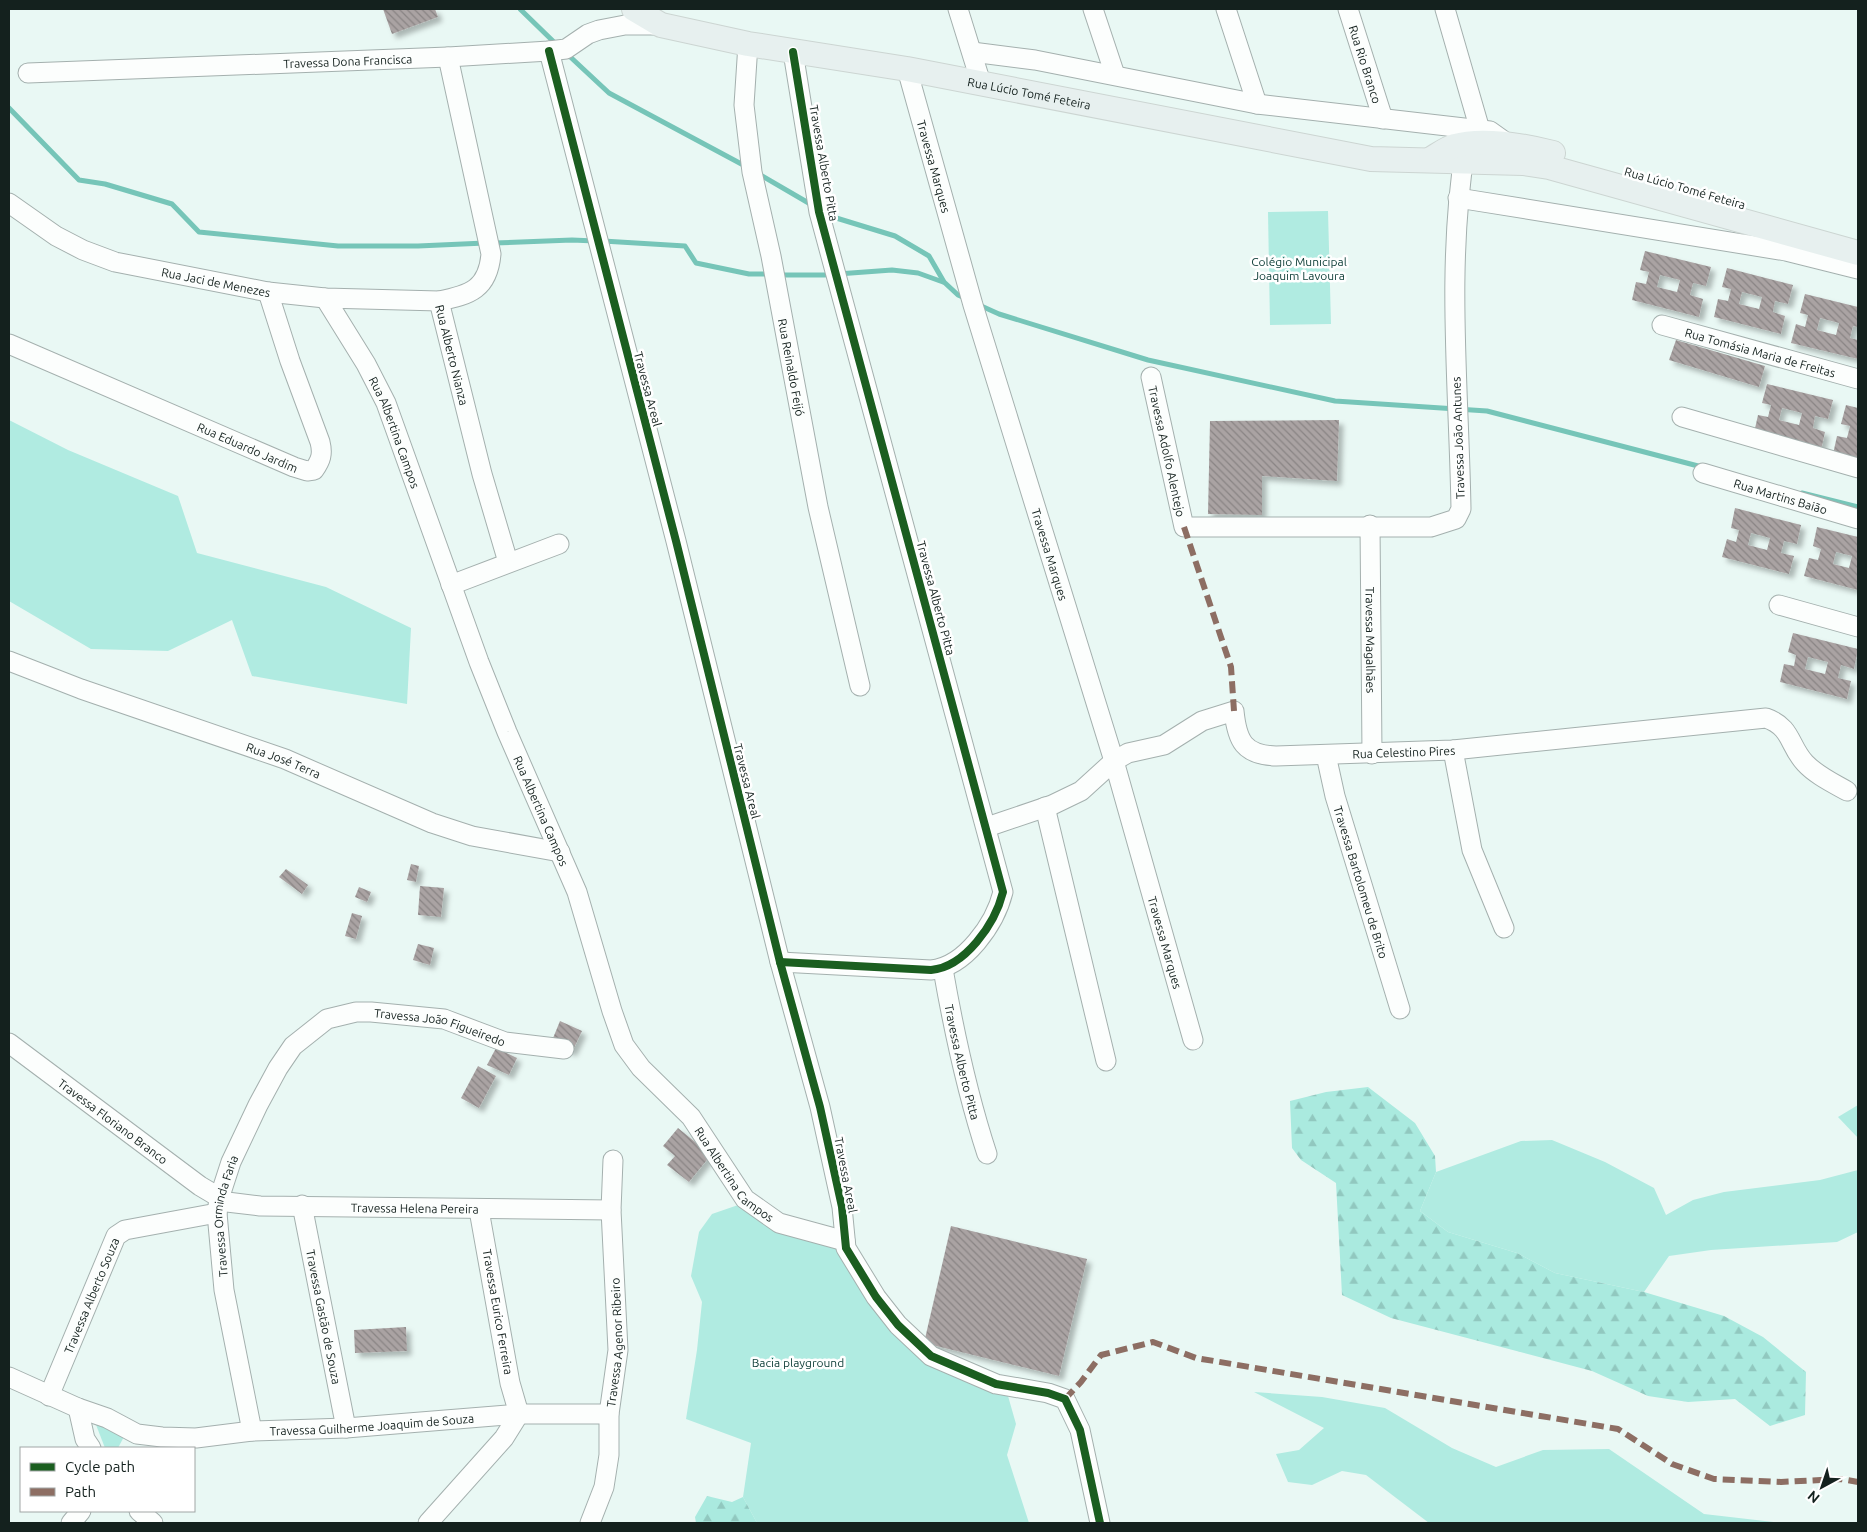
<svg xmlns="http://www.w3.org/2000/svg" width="1867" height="1532" font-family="Ubuntu,sans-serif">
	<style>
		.green { fill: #b0ebe1 }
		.forest { fill: url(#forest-firs) }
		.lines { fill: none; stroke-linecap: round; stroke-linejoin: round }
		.stream { stroke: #76c5b8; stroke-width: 5 }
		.building { fill: url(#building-back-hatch); fill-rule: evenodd; filter: url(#shadow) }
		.minor-casing { stroke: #a4b0ae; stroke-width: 21 }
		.major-casing { stroke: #ccd5d2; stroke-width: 26 }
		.minor { stroke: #fcfefd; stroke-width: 19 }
		.major { stroke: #e7f0ef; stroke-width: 24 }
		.quiet { stroke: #8d6e63; stroke-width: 6; stroke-dasharray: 12 6; stroke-linecap: butt }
		.cycleway-casing { stroke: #fff; stroke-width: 11 }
		.cycleway { stroke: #1b5e20; stroke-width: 8 }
		.labels { text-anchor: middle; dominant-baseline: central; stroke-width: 5; stroke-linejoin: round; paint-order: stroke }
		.street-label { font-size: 12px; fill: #14211e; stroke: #fff }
		.park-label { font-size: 12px; fill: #12413b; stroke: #fff }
	</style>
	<defs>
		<pattern id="forest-firs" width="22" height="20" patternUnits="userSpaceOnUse" patternTransform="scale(1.25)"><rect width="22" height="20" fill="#aaeadf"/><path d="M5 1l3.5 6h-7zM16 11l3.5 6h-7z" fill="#91c8bf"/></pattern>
		<pattern id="building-back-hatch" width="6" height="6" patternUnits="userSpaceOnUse" patternTransform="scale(1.25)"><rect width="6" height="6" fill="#aaa3a3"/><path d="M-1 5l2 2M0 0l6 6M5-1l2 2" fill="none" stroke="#898484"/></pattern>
		<filter id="shadow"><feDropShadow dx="4.5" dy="4.5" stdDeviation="2.5" flood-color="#0004"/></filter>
	</defs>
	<rect width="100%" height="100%" fill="#e9f8f4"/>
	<g class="green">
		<polygon points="1328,211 1331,324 1270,325 1268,212"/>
		<polygon points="9,420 68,450 178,496 197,553 326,587 411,628 407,704 252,676 232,620 168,651 91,649 9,601"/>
		<polygon points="1858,1105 1858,1138 1838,1117"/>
		<polygon points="1552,1140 1605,1162 1654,1188 1666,1215 1693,1200 1724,1192 1820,1180 1858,1170 1858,1232 1837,1242 1711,1250 1669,1256 1644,1292 1555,1273 1517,1253 1448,1232 1420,1211 1436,1172 1521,1141"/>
		<polygon points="741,1204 846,1248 852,1275 877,1314 909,1346 940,1371 1008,1396 1016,1424 1007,1455 1029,1523 757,1523 743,1497 751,1443 686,1419 697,1350 702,1302 691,1276 699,1232 712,1214"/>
		<polygon points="1254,1392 1322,1397 1385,1408 1452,1448 1496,1467 1543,1450 1609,1449 1704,1514 1782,1523 1429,1523 1366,1475 1342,1471 1312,1485 1288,1482 1276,1454 1299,1450 1324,1428"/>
		<polygon points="93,1417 127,1431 118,1448 105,1448"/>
	</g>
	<g class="forest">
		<polygon points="1368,1087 1415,1123 1435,1156 1436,1172 1420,1211 1448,1232 1517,1253 1555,1273 1644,1292 1724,1316 1763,1337 1806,1372 1805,1415 1770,1426 1735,1399 1688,1402 1648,1396 1592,1371 1391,1318 1342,1295 1336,1183 1301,1160 1292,1148 1290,1101 1326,1092"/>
		<polygon points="707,1496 732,1502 743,1497 757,1523 696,1523 695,1517"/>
	</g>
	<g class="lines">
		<g class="stream">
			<polyline points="520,9 557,45"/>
			<polyline points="565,52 609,93 747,167"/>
			<polyline points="9,108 79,180 105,184 172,204 199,232 338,246 418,246 485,243"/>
			<polyline points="757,173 812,205"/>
			<polyline points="824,212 833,217 895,236 929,256 944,282 958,295 967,299"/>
			<polyline points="603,241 685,246 696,263 749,274 770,274"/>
			<polyline points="494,243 572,240 595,241"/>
			<polyline points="779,275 824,275 892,270 918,273 943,282"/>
			<polyline points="979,305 999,314 1148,360 1335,401 1487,411 1702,467"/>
			<polyline points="1802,493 1858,507"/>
		</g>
	</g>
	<g class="building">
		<polygon points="383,9 435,9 438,17 392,34"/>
		<path d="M 1645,251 L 1711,267 L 1706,286 L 1693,283 L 1690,295 L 1703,299 L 1699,317 L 1632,300 L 1636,282 L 1646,284 L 1649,272 L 1640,270 ZM 1660,275 L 1680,280 L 1677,292 L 1657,287 Z"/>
		<path d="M 1727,268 L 1793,285 L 1788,304 L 1775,301 L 1773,312 L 1785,316 L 1781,334 L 1714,317 L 1718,299 L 1728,301 L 1731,289 L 1722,287 ZM 1742,292 L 1762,297 L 1759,309 L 1739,304 Z"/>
		<path d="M 1805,294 L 1858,307 L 1858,327 L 1853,326 L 1850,338 L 1858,340 L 1858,359 L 1791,343 L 1796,324 L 1805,327 L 1808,315 L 1800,313 ZM 1820,318 L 1839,323 L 1836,335 L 1817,330 Z"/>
		<polygon points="1676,340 1765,366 1759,387 1669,360"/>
		<path d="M 1767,384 L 1833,400 L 1828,419 L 1815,416 L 1813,428 L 1825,432 L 1821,450 L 1754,433 L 1758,415 L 1768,417 L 1771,405 L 1762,403 ZM 1782,408 L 1802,413 L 1799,425 L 1779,420 Z"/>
		<polygon points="1846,405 1858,408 1858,460 1833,454 1837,436 1847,438 1850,426 1841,424"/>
		<polygon points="1339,420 1337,481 1262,476 1262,515 1208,514 1210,421"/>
		<path d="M 1735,508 L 1801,525 L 1797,544 L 1784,541 L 1781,553 L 1794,556 L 1789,574 L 1722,557 L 1727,539 L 1736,542 L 1739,530 L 1731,528 ZM 1751,533 L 1770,538 L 1767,550 L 1748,545 Z"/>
		<path d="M 1817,527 L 1858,537 L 1858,590 L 1804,576 L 1809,558 L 1818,560 L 1821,549 L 1813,546 ZM 1836,552 L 1852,556 L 1849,568 L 1833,564 Z"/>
		<path d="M 1793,633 L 1858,649 L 1854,669 L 1841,665 L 1838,678 L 1851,681 L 1847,699 L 1780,682 L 1784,664 L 1794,666 L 1796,655 L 1788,652 ZM 1808,657 L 1828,662 L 1825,674 L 1805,669 Z"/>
		<polygon points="411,864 419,866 416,882 407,880"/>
		<polygon points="286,869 308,885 302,894 279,877"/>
		<polygon points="420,886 444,888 441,917 418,915"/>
		<polygon points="359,887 371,892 367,902 355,897"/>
		<polygon points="352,913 362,916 356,939 345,936"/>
		<polygon points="418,944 434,948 430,965 413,960"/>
		<polygon points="560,1021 582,1031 572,1052 551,1043"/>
		<polygon points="496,1048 517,1058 509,1075 487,1065"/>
		<polygon points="478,1066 496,1076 479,1108 461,1098"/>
		<polygon points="678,1128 711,1155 689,1182 667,1165 675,1156 663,1146"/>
		<polygon points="951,1226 1087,1259 1059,1376 924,1343"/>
		<polygon points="406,1327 407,1351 355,1353 354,1330"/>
	</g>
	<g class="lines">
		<g class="minor-casing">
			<g id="minor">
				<polyline points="958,9 981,83"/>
				<polyline points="1093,9 1115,75"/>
				<polyline points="1226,9 1257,104"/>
				<path id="s1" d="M 1348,9 L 1383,119"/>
				<polyline points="1445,9 1480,130"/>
				<path id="s2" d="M 748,44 L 744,105 L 752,172 L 771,256 L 818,507 L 860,686"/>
				<polyline points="549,51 676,541 780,962 820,1107 842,1207 846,1248 876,1297 898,1325 931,1356 996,1384 1048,1393 1065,1399 1080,1430 1100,1523"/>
				<polyline points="972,52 1035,60 1257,104 1490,131 1511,146"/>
				<path id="s3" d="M 448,57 L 491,254 C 488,289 470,295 439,301 L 482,474 L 508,562"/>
				<path id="s4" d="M 907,69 L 973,305 L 1114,761 L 1193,1040"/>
				<path id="s5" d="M 28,73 L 448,57 L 549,51 L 566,49 L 588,34 L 599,30 L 625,25 L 661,25"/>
				<polyline points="1458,198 1786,251 1858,269"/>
				<path id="s6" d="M 9,203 L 56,236 L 83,250 L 115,262 L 268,292 L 325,298 L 439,301"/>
				<path id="s7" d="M 325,298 L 366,364 L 386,403 L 479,662 L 507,732 L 577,892 L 612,1011 L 624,1045 L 641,1068 L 691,1117 L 745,1199 L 779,1223 L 845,1241"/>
				<path id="s8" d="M 1662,325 L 1858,379"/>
				<path id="s9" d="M 9,344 L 294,467 L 307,471 L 314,470 C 321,460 323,454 320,442 L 290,361 L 268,292"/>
				<path id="s10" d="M 1151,377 L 1184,527 L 1431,527 L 1456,519 L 1461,509 C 1459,389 1446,269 1465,150"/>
				<polyline points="1682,417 1858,468"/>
				<path id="s11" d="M 1703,473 L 1858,519"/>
				<path id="s12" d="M 1370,525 L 1372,754"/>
				<polyline points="451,585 559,544"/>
				<polyline points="1779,605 1858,627"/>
				<path id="s13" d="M 9,661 L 81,689 L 285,759 L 432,823 L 472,836 L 560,852"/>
				<polyline points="1453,750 1472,850 1504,928"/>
				<path id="s14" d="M 1326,755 L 1335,796 L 1400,1009"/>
				<polyline points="1045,807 1106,1061"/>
				<path id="s15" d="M 987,827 L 1052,805 L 1081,791 L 1114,761 L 1128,753 L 1164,745 L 1202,721 L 1234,711 C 1237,741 1244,755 1276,756 L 1453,750 L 1766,718 C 1792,727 1789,746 1805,763 C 1816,775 1833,783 1847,791"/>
				<path d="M 780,962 L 931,970 C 965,967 995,924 1003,892 L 819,212 L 793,52"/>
				<path id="s16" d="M 943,969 C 954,1032 967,1093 987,1154"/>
				<path id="s17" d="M 9,1043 L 200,1186 L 227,1202 L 260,1206 L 611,1210"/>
				<path id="s18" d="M 302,1205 L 346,1428"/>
				<path id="s19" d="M 9,1377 L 78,1408 L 107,1418 L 137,1434 L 162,1437 L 196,1438 L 252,1431 L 346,1428 L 519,1414 L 609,1414"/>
				<path id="s20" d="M 49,1396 L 116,1236 L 125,1230 L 217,1213"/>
				<polyline points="78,1408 85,1439 91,1448"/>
				<path id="s21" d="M 252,1431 L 224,1290 L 217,1213 L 219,1199 L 231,1162 L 258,1105 L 278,1068 L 293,1046 L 327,1019 L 356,1012 L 371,1012 L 444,1019 L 505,1042 L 564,1049"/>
				<polyline points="139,1511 153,1523"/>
				<polyline points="71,1523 81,1511"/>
				<polyline points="428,1523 504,1438 519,1414 510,1383 479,1210"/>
				<path id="s22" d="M 590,1523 L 604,1487 L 609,1455 L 609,1414 L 618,1350 L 611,1210 L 613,1160"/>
			</g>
		</g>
		<g class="major-casing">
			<g id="major">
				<path id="s23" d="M 634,9 L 661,25 L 748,44 L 907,69 L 1371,159 L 1523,163 L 1549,167 L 1858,253"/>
				<path d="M 1431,159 C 1438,155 1447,148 1455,146 C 1483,138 1525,146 1553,153"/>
			</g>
		</g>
		<use href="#minor" class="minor"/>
		<use href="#major" class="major"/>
		<g class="quiet">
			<polyline points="1184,527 1231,667 1234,711"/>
			<polyline points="1065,1399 1081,1382 1101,1355 1153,1342 1196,1358 1618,1429 1672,1464 1714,1479 1781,1482 1841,1479 1858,1482"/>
		</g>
		<g class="cycleway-casing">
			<g id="cycleway">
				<polyline points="549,51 676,541 780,962 820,1107 842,1207 846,1248 876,1297 898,1325 931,1356 996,1384 1048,1393 1065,1399 1080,1430 1100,1523"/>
				<path d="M 780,962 L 931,970 C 965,967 995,924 1003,892 L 819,212 L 793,52"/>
			</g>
		</g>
		<use href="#cycleway" class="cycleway"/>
	</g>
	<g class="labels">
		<g class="street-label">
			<text stroke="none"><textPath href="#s5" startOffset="320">Travessa Dona Francisca</textPath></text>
			<text stroke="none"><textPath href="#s1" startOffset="58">Rua Rio Branco</textPath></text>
			<text stroke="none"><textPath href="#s23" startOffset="406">Rua Lúcio Tomé Feteira</textPath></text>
			<text transform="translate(824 163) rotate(80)">Travessa Alberto Pitta</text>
			<text stroke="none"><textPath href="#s4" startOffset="101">Travessa Marques</textPath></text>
			<text transform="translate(1685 188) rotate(16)">Rua Lúcio Tomé Feteira</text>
			<text stroke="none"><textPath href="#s6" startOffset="225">Rua Jaci de Menezes</textPath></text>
			<text stroke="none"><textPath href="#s8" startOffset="102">Rua Tomásia Maria de Freitas</textPath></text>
			<text stroke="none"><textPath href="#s3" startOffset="335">Rua Alberto Nianza</textPath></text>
			<text stroke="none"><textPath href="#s2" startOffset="328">Rua Reinaldo Feijó</textPath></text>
			<text transform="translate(648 389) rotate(75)">Travessa Areal</text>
			<text stroke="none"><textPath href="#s7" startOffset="152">Rua Albertina Campos</textPath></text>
			<text transform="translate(1458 438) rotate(-92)">Travessa João Antunes</text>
			<text stroke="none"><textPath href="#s9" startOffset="260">Rua Eduardo Jardim</textPath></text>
			<text stroke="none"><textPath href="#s10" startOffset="76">Travessa Adolfo Alentejo</textPath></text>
			<text stroke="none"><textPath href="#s11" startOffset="81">Rua Martins Baião</textPath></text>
			<text stroke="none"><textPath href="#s4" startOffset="506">Travessa Marques</textPath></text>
			<text transform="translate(936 598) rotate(75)">Travessa Alberto Pitta</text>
			<text stroke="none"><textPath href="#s12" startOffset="115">Travessa Magalhães</textPath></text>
			<text stroke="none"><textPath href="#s15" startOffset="475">Rua Celestino Pires</textPath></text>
			<text stroke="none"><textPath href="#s13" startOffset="292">Rua José Terra</textPath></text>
			<text transform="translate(747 781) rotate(76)">Travessa Areal</text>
			<text stroke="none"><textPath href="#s7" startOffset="558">Rua Albertina Campos</textPath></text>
			<text stroke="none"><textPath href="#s14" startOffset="132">Travessa Bartolomeu de Brito</textPath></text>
			<text stroke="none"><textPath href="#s4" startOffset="911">Travessa Marques</textPath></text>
			<text stroke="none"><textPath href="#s21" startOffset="565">Travessa João Figueiredo</textPath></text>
			<text stroke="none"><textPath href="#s16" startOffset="95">Travessa Alberto Pitta</textPath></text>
			<text stroke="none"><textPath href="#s17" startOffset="130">Travessa Floriano Branco</textPath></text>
			<text stroke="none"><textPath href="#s7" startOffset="978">Rua Albertina Campos</textPath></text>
			<text transform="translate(846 1175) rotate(79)">Travessa Areal</text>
			<text stroke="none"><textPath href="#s17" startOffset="458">Travessa Helena Pereira</textPath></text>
			<text stroke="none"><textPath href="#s21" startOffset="219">Travessa Orminda Faria</textPath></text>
			<text stroke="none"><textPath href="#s20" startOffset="109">Travessa Alberto Souza</textPath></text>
			<text transform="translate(498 1312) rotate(80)">Travessa Eurico Ferreira</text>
			<text stroke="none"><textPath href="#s18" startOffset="114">Travessa Gastão de Souza</textPath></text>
			<text stroke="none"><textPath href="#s22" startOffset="184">Travessa Agenor Ribeiro</textPath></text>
			<text stroke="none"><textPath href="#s19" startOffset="376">Travessa Guilherme Joaquim de Souza</textPath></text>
		</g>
		<g class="park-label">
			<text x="1299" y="261">Colégio Municipal<tspan x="1299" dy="14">Joaquim Lavoura</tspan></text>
			<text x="798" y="1362">Bacia playground</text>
		</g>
	</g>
	<rect width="1867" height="1532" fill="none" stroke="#14211e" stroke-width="20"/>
	<rect x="20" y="1447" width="175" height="65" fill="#ffffff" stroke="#a1a6a5"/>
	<rect x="30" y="1463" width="25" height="8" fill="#1b5e20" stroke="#a1a6a5"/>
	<text x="65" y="1472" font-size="15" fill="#14211e">Cycle path</text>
	<rect x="30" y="1488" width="25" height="8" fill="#8d6e63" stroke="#a1a6a5"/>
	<text x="65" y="1497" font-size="15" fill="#14211e">Path</text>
	<g transform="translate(1822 1487) rotate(220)" stroke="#ffffff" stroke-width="4" paint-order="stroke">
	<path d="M0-4L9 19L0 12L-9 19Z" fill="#14211e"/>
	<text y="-8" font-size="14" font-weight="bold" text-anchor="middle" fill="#14211e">N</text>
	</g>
</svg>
